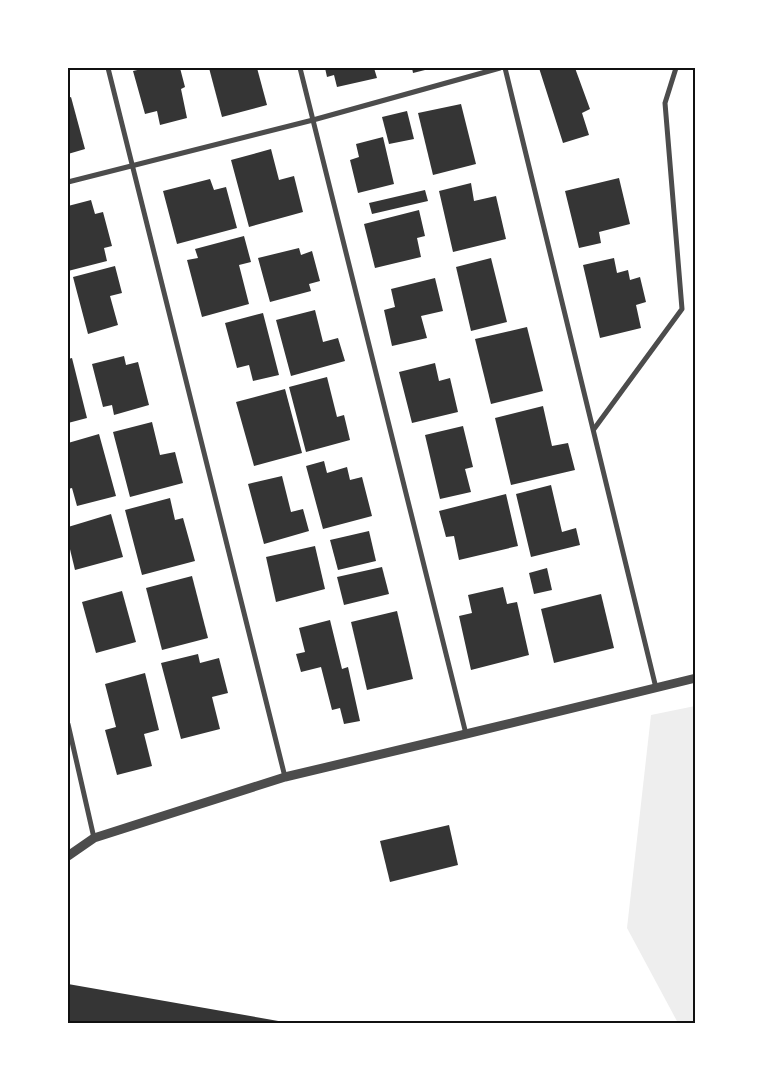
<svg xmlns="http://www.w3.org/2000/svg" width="763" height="1091" font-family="'Zilla Slab',serif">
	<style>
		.green { fill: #eee }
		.building { fill: #353535 }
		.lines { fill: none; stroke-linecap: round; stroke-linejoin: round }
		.minor { stroke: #4c4c4c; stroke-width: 5 }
		.tertiary { stroke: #4c4c4c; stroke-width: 9 }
		.neatline { fill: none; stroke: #111; stroke-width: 2 }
	</style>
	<rect width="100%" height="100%" fill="#fff"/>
	<polygon class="green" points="695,706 695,1023 678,1023 627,928 651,715"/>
	<g class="building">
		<polygon points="146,68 180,68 185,87 181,89 187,118 160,125 157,111 145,114 133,71"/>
		<polygon points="209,68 257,68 267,105 222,117"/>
		<polygon points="325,68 374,68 377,78 337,87 334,75 327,77"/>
		<polygon points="412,68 433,68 413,73"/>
		<polygon points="539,68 575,68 590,109 582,113 589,135 563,143"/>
		<polygon points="71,97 85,149 68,154 68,98"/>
		<polygon points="461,104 476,164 433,175 418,113"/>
		<polygon points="407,111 414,139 389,144 382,117"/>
		<polygon points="383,137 394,184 358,193 350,160 359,157 356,144"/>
		<polygon points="271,149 279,180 294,176 303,212 249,227 231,160"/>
		<polygon points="619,178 630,224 599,232 601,243 579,248 565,191"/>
		<polygon points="210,179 214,190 226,187 237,228 177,244 163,191"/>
		<polygon points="471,183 474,201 496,196 506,239 453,252 439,191"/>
		<polygon points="425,190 428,201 372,214 369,203"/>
		<polygon points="91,200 95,214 103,212 112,246 104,248 107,261 68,271 68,206"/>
		<polygon points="419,210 425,236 417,238 421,257 375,268 364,224"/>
		<polygon points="244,236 251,262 239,265 249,304 202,317 187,260 198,258 195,249"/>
		<polygon points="299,248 301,255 312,251 320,281 309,284 311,291 270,302 258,258"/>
		<polygon points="491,258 507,322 471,331 456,267"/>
		<polygon points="614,258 617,273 628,270 630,280 640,277 646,302 636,305 641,328 600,338 583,265"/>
		<polygon points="115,266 122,293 110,296 118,325 88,334 73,277"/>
		<polygon points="435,278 443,311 421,316 427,338 392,346 384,310 395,307 391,289"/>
		<polygon points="315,310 323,342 338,338 345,361 291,376 276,320"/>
		<polygon points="263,313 279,375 253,381 249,365 237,368 225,323"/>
		<polygon points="527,327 543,391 491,404 475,339"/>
		<polygon points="124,356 126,365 138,362 149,405 114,415 112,405 103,407 92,364"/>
		<polygon points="72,358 87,418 68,423 68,359"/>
		<polygon points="435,363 439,381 450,378 458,412 412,423 399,372"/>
		<polygon points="327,377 337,417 344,415 350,440 306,452 289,387"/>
		<polygon points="285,389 302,453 254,466 236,402"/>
		<polygon points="543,406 552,446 568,443 575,470 511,485 495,418"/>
		<polygon points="152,422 160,455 175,452 183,483 130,497 113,432"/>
		<polygon points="463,426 473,467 465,469 471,492 440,499 425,435"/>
		<polygon points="99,434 116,496 77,506 72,488 68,489 68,443"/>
		<polygon points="324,461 327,473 347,467 350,480 362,477 372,516 323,529 306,466"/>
		<polygon points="282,476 291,512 303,509 309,531 264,544 248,484"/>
		<polygon points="551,485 562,532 576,528 580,545 531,557 516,494"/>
		<polygon points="506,494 518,546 459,560 454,536 446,537 439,511"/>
		<polygon points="170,498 175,520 183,518 195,561 142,575 125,510"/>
		<polygon points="111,514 123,557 75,570 68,541 68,527"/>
		<polygon points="369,531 376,561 338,570 330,540"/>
		<polygon points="315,546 325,589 276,602 266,557"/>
		<polygon points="382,567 389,594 344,605 337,577"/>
		<polygon points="547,568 552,590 534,594 529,573"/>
		<polygon points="192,576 208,638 162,650 146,588"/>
		<polygon points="503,587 507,604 517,602 529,655 471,670 459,616 472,613 468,595"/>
		<polygon points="122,591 136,642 96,653 82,602"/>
		<polygon points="601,594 614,648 554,663 541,609"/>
		<polygon points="397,611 413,679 367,690 351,622"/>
		<polygon points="330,620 342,669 348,667 360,721 344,724 340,708 332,710 321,667 301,672 296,654 305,652 299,628"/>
		<polygon points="198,654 200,663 219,658 228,693 212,697 220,729 181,739 161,663"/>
		<polygon points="145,673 159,730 144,734 152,766 117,775 105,730 116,727 105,684"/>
		<polygon points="449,825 458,865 390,882 380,841"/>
		<polygon points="68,984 284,1022 284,1024 68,1024"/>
	</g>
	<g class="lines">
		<g class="minor">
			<polyline points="108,68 285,777"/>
			<polyline points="300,68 466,734"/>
			<polyline points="505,68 656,688"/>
			<polyline points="68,182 313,120 500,68"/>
			<polyline points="594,429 682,309 665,103 676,68"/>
			<polyline points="68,724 94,838"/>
		</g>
		<polyline class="tertiary" points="68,856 94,838 285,777 466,734 696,678"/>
	</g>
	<rect width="763" height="1091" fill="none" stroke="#ffffff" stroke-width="138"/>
	<rect x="69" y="69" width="625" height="953" class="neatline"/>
</svg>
